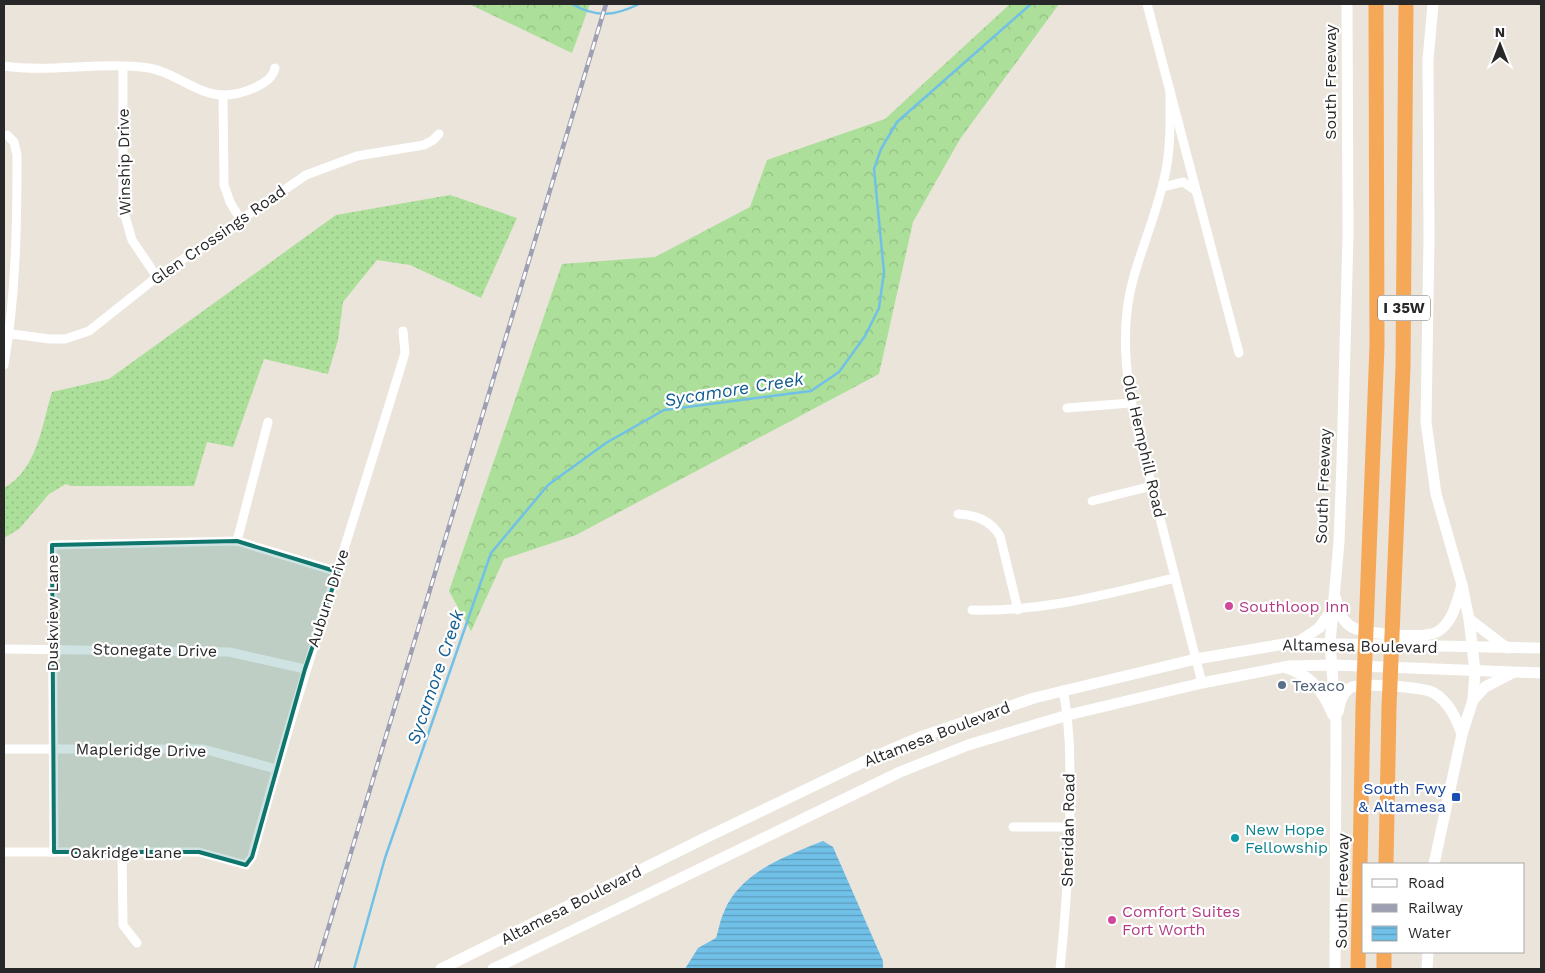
<svg xmlns="http://www.w3.org/2000/svg" width="1545" height="973" font-family="'Work Sans',sans-serif">
	<style>
		.grass { fill: url(#grass-dots) }
		.forest { fill: url(#forest-crowns) }
		.water { fill: url(#water-rules) }
		.lines { fill: none; stroke-linecap: round; stroke-linejoin: round }
		.stream { stroke: #71c0e8; stroke-width: 2.5 }
		.minor { stroke: #fff; stroke-width: 9 }
		.secondary { stroke: #fff; stroke-width: 11 }
		.motorway { stroke: #f6a859; stroke-width: 15 }
		.rail-casing { stroke: #9e9fb2; stroke-width: 4.5 }
		.rail { stroke: #fff; stroke-width: 2.5; stroke-dasharray: 8; stroke-linecap: butt }
		.marked { fill: #0f766e; fill-opacity: 0.2; stroke: #0f766e; stroke-width: 4; stroke-linejoin: round }
		.hotel-dot { fill: #d1479c; stroke: #fff; stroke-width: 2 }
		.service-dot { fill: #5c6f8a; stroke: #fff; stroke-width: 2 }
		.transit-dot { fill: #1a4fb4; stroke: #fff; stroke-width: 2 }
		.culture-dot { fill: #0f9aa8; stroke: #fff; stroke-width: 2 }
		.labels { text-anchor: middle; dominant-baseline: central; stroke-width: 4.5; stroke-linejoin: round; paint-order: stroke }
		.shield { fill: #fff; stroke: #686868; stroke-width: 1 }
		.shield-label { font-size: 15px; font-weight: bold; fill: #282828 }
		.street-label { font-size: 16px; fill: #282828; stroke: #fff }
		.hotel-label { font-size: 16px; fill: #b23c85; stroke: #fff; text-anchor: start }
		.service-label { font-size: 16px; fill: #4e5e75; stroke: #fff; text-anchor: start }
		.transit-label { font-size: 16px; fill: #164399; stroke: #fff; text-anchor: end }
		.culture-label { font-size: 16px; fill: #0d838f; stroke: #fff; text-anchor: start }
		.water-label { font-size: 18px; font-style: italic; fill: #135d91; stroke: #fff }
	</style>
	<defs>
		<pattern id="grass-dots" width="8" height="8" patternUnits="userSpaceOnUse" patternTransform="scale(1.25)"><rect width="8" height="8" fill="#acdf99"/><path d="M2 2h.1M6 6h.1" fill="none" stroke="#94bf84" stroke-width="1.8" stroke-linecap="round"/></pattern>
		<pattern id="forest-crowns" width="20" height="18" patternUnits="userSpaceOnUse" patternTransform="scale(1.25)"><rect width="20" height="18" fill="#acdf99"/><path d="M2 6a3 3 0 1 1 6 0M12 15a3 3 0 1 1 6 0" fill="none" stroke="#94bf84"/></pattern>
		<pattern id="water-rules" width="6" height="5" patternUnits="userSpaceOnUse" patternTransform="scale(1.25)"><rect width="6" height="5" fill="#71c0e8"/><path d="M0 2.5h6" fill="none" stroke="#5d9cbc"/></pattern>
	</defs>
	<rect width="100%" height="100%" fill="#eae4da"/>
	<path class="grass" d="M 450,195 L 517,218 L 481,298 L 410,265 L 377,260 L 343,302 L 338,340 L 328,374 L 264,359 L 233,447 L 207,442 L 194,486 L 71,486 L 66,484 L 49,494 L 19,529 L 4,538 L 4,488 C 37,470 42,425 52,392 L 109,379 L 336,215 Z"/>
	<g class="forest">
		<polygon points="469,4 590,4 572,53"/>
		<polygon points="1010,4 1059,4 960,139 913,222 879,374 576,535 504,559 471,631 449,591 562,264 655,257 750,207 767,160 885,119"/>
	</g>
	<path class="water" d="M 823,841 L 833,847 L 883,961 L 883,969 L 685,969 L 698,948 L 716,938 C 719,929 720,920 724,912 C 740,872 786,856 823,841 Z"/>
	<g class="lines">
		<g class="stream">
			<path d="M 572,4 C 596,18 615,16 639,4"/>
			<polyline points="354,969 385,858 491,553 548,485 606,443 664,410 811,391 839,372 865,336 879,308 884,272 874,169 881,149 897,122 1031,4"/>
		</g>
		<g class="minor">
			<polyline points="1147,4 1239,353"/>
			<path d="M 4,66 C 51,73 101,61 149,68 C 175,72 197,95 224,95 C 240,95 272,85 275,68"/>
			<polyline points="123,68 123,209 132,240 157,277"/>
			<path d="M 1170,90 C 1170,117 1171,144 1166,170 C 1159,207 1144,241 1134,276 C 1120,324 1125,373 1135,420 L 1202,683"/>
			<polyline points="223,95 224,185 230,202 240,219"/>
			<polyline points="1163,187 1183,182 1195,190"/>
			<polyline points="4,333 50,339 65,339 89,331 157,277 306,175 357,156 424,145 433,140 439,134"/>
			<path d="M 4,365 C 16,295 17,226 17,155 L 14,142 L 7,135"/>
			<polyline points="1067,408 1131,403"/>
			<polyline points="1092,501 1152,486"/>
			<path d="M 958,514 C 976,515 990,520 1000,536 L 1018,610"/>
			<polyline points="237,541 268,422"/>
			<path d="M 972,610 C 1044,612 1106,594 1175,578"/>
			<polyline points="4,649 229,652 305,669"/>
			<polyline points="4,749 203,749 276,769"/>
			<polyline points="1013,827 1070,827"/>
			<polyline points="122,851 123,925 137,943"/>
			<path d="M 4,852 L 199,852 L 246,865 L 252,857 C 298,688 354,521 405,353 L 403,331"/>
			<polyline points="54,852 52,545 237,541 338,572"/>
			<path d="M 1060,969 C 1066,910 1070,852 1070,793 C 1070,758 1070,725 1063,690"/>
		</g>
		<g class="secondary">
			<polyline points="1433,4 1428,60 1429,239 1426,422 1436,494 1462,585 1469,619 1475,671 1473,700 1462,734 1434,864"/>
			<path d="M 1336,599 C 1337,609 1342,620 1350,626 C 1363,634 1424,639 1437,632 C 1453,623 1457,601 1462,585"/>
			<polyline points="1469,619 1507,648"/>
			<polyline points="1298,642 1319,628 1331,611"/>
			<path d="M 1287,668 C 1313,677 1322,690 1333,715"/>
			<polyline points="1473,700 1485,687 1512,673"/>
			<path d="M 1338,712 C 1340,703 1342,693 1350,688 C 1359,682 1424,687 1434,693 C 1449,702 1456,718 1462,734"/>
			<polyline points="441,969 705,838 878,755 920,737 1034,698 1196,659 1290,643 1541,648"/>
			<polyline points="493,969 900,772 968,745 1068,715 1202,683 1289,666 1333,665 1541,673"/>
			<polyline points="1335,969 1336,721 1330,643 1339,542 1342,461 1348,236 1347,4"/>
			<polyline points="1427,969 1428,952"/>
		</g>
		<g class="motorway">
			<polyline points="1386,864 1389,708 1403,367 1406,4"/>
			<polyline points="1358,969 1363,708 1377,346 1376,4"/>
			<polyline points="1384,969 1384,952"/>
		</g>
		<g class="rail-casing">
			<polyline id="rail" points="316,969 606,4"/>
		</g>
		<use href="#rail" class="rail"/>
	</g>
	<path class="marked" d="M 237,541 L 338,572 L 305,669 L 252,857 L 246,865 L 199,852 L 54,852 L 52,545 Z"/>
	<g class="hotel-dot">
		<circle cx="1229" cy="606" r="5"/>
		<circle cx="1112" cy="920" r="5"/>
	</g>
	<circle class="service-dot" cx="1282" cy="685" r="5"/>
	<rect class="transit-dot" x="1451" y="792" width="10" height="10" rx="2.5"/>
	<circle class="culture-dot" cx="1235" cy="838" r="5"/>
	<g class="labels">
		<rect class="shield" x="1378" y="295.5" width="52" height="25" rx="4"/>
		<g class="shield-label">
			<text x="1404" y="308">I 35W</text>
		</g>
		<g class="street-label">
			<text transform="translate(1330 82) rotate(-90)">South Freeway</text>
			<text transform="translate(124 162) rotate(-91)">Winship Drive</text>
			<text transform="translate(218 235) rotate(-35)">Glen Crossings Road</text>
			<text transform="translate(1144 446) rotate(77)">Old Hemphill Road</text>
			<text transform="translate(1323 486) rotate(-88)">South Freeway</text>
			<text transform="translate(328 598) rotate(-72)">Auburn Drive</text>
			<text transform="translate(52 613) rotate(-90)">Duskview Lane</text>
			<text transform="translate(1360 646) rotate(1)">Altamesa Boulevard</text>
			<text transform="translate(155 650) rotate(1)">Stonegate Drive</text>
			<text transform="translate(937 734) rotate(-21)">Altamesa Boulevard</text>
			<text transform="translate(141 750) rotate(1)">Mapleridge Drive</text>
			<text transform="translate(1068 830) rotate(-89)">Sheridan Road</text>
			<text x="126" y="852">Oakridge Lane</text>
			<text transform="translate(1342 891) rotate(-89)">South Freeway</text>
			<text transform="translate(571 905) rotate(-27)">Altamesa Boulevard</text>
		</g>
		<g class="hotel-label">
			<text x="1239" y="606">Southloop Inn</text>
			<text x="1122" y="911">Comfort Suites<tspan x="1122" dy="18">Fort Worth</tspan></text>
		</g>
		<g class="service-label">
			<text x="1292" y="685">Texaco</text>
		</g>
		<g class="transit-label">
			<text x="1446" y="788">South Fwy<tspan x="1446" dy="18">&amp; Altamesa</tspan></text>
		</g>
		<g class="culture-label">
			<text x="1245" y="829">New Hope<tspan x="1245" dy="18">Fellowship</tspan></text>
		</g>
		<g class="water-label">
			<text transform="translate(734 389) rotate(-9)">Sycamore Creek</text>
			<text transform="translate(435 677) rotate(-71)">Sycamore Creek</text>
		</g>
	</g>
	<rect width="1545" height="973" fill="none" stroke="#282828" stroke-width="10"/>
	<rect x="1362" y="863" width="162" height="90" fill="#ffffff" stroke="#a9a9a9"/>
	<rect x="1372" y="879" width="25" height="8" fill="#ffffff" stroke="#a9a9a9"/>
	<text x="1408" y="888" font-size="15" fill="#282828">Road</text>
	<rect x="1372" y="904" width="25" height="8" fill="#9e9fb2" stroke="#a9a9a9"/>
	<text x="1408" y="913" font-size="15" fill="#282828">Railway</text>
	<rect x="1372" y="926" width="25" height="15" fill="url(#water-rules)" stroke="#a9a9a9"/>
	<text x="1408" y="938" font-size="15" fill="#282828">Water</text>
	<g transform="translate(1500 45)" stroke="#ffffff" stroke-width="4" paint-order="stroke">
	<path d="M0-4L9 19L0 12L-9 19Z" fill="#282828"/>
	<text y="-8" font-size="14" font-weight="bold" text-anchor="middle" fill="#282828">N</text>
	</g>
</svg>
